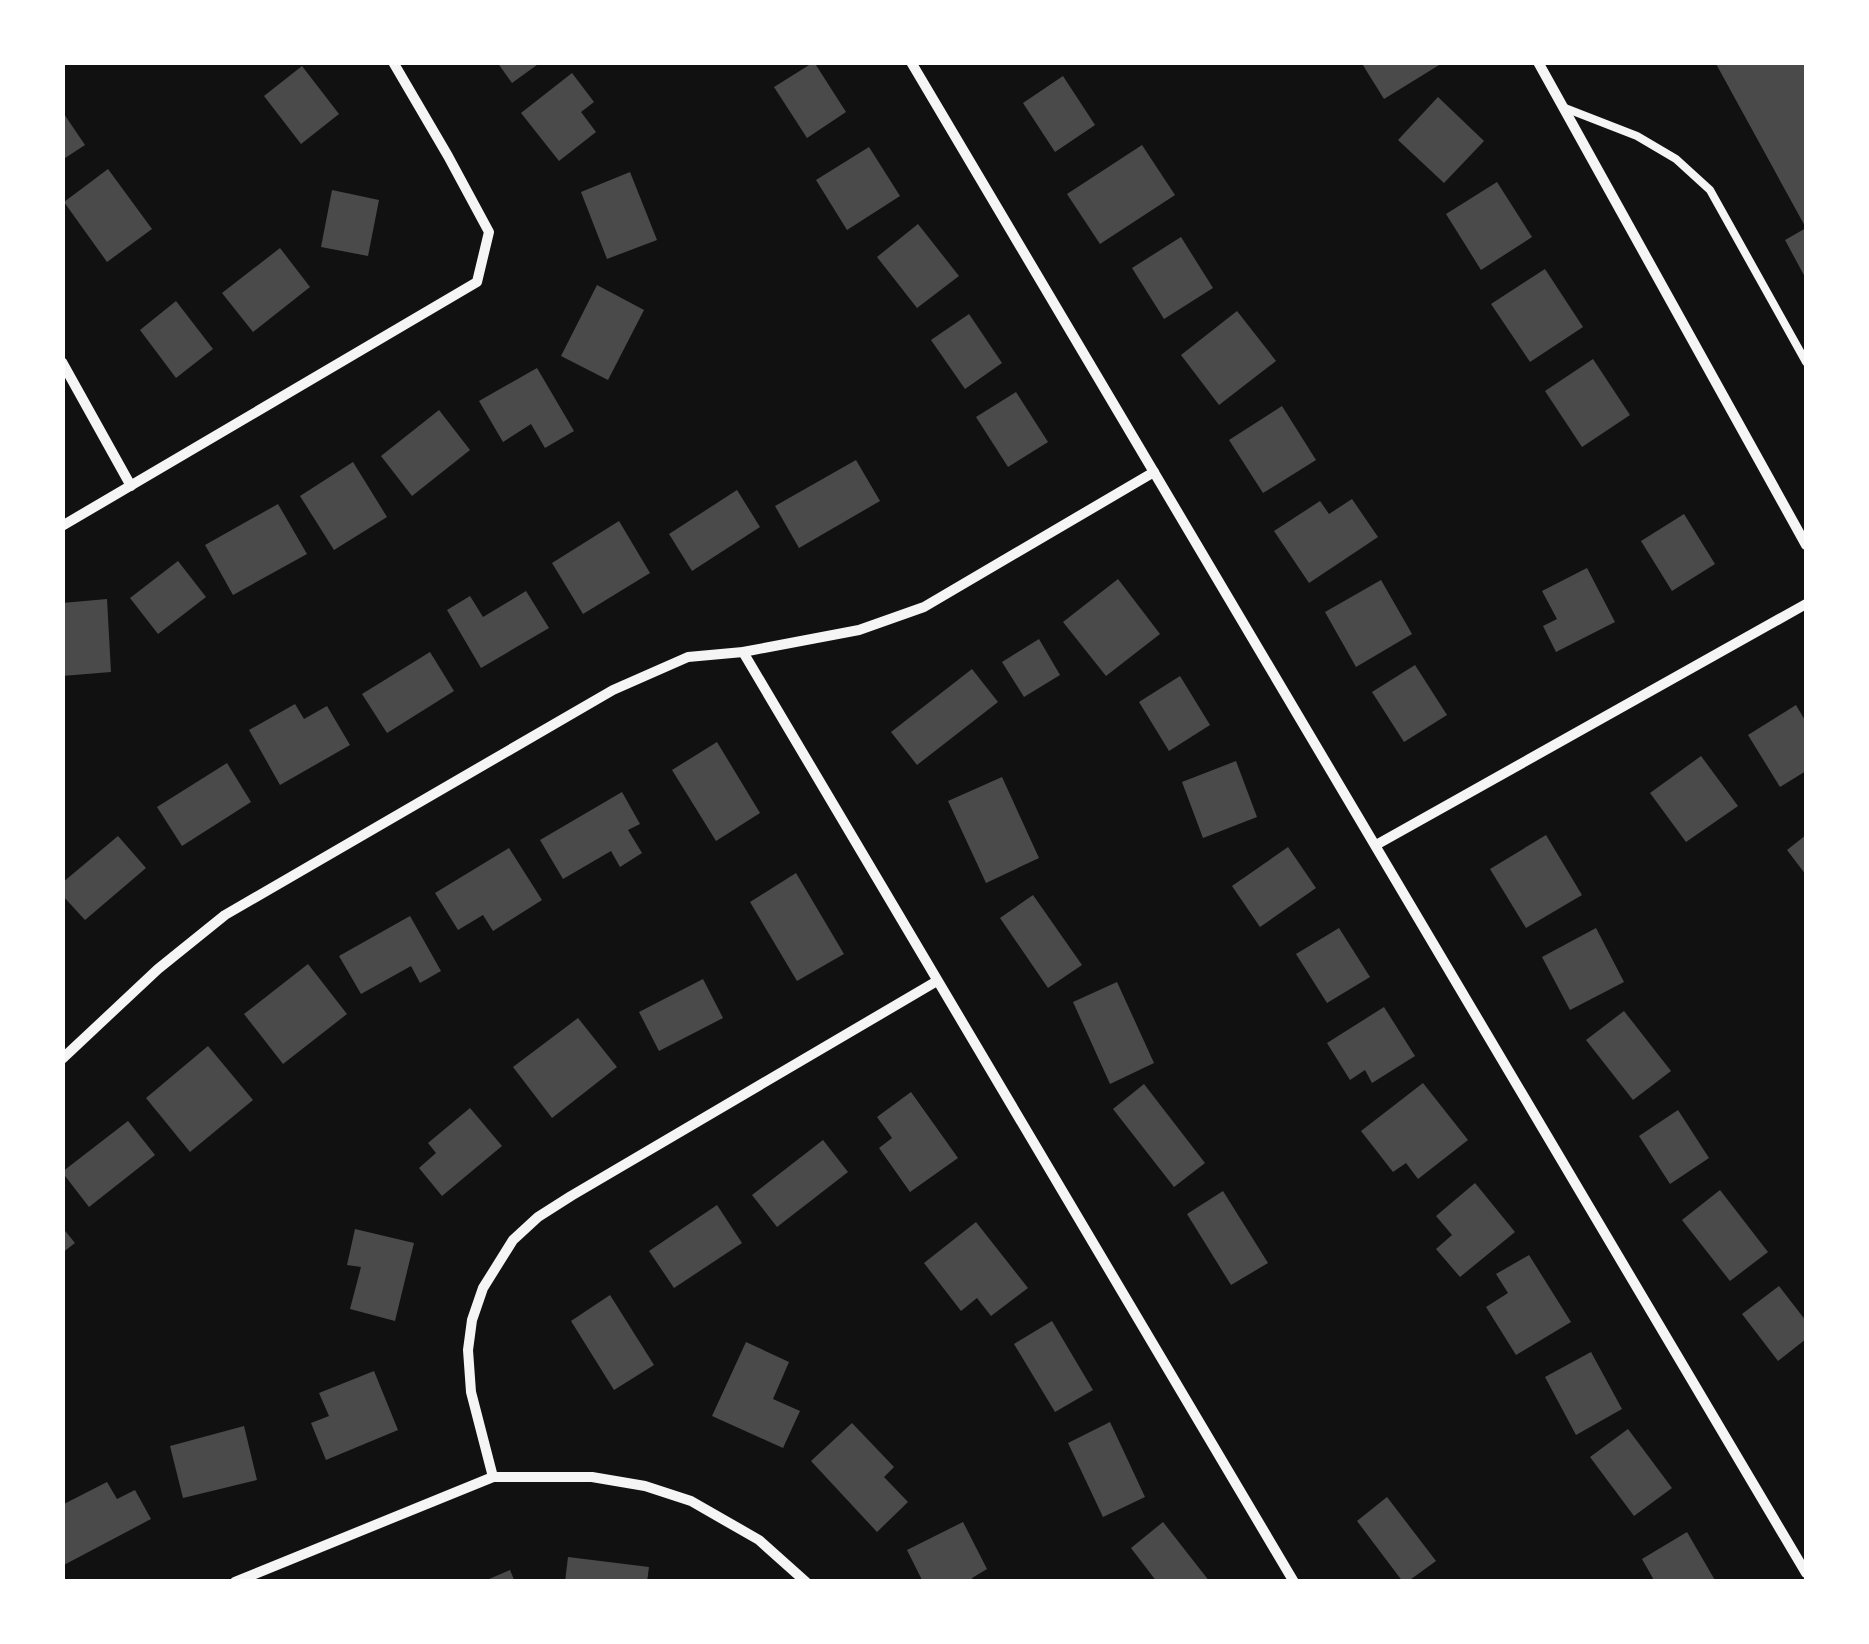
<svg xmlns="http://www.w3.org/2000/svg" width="1869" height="1644" font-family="'Public Sans',sans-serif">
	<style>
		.building { fill: #4a4a4a }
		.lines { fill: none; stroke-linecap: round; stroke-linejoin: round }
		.service { stroke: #f5f5f5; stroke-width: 8 }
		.minor { stroke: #f5f5f5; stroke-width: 10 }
	</style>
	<rect width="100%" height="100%" fill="#111"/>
	<g class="building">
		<polygon points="497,62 541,62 512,83"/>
		<polygon points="814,62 846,112 807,138 774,87"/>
		<polygon points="1361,62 1444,62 1384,99"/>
		<polygon points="1715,62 1806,62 1806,279 1785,240 1806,228"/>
		<polygon points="302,66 339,114 301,144 264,96"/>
		<polygon points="572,73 594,102 581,112 596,132 559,161 521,113"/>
		<polygon points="1063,76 1095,125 1055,152 1023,103"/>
		<polygon points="1438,97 1484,141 1444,183 1398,140"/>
		<polygon points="62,111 85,145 62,160"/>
		<polygon points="1142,145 1175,195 1100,244 1067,194"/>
		<polygon points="869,147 900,196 847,230 816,180"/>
		<polygon points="108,169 152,229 107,262 64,202"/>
		<polygon points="630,172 657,240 607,259 581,192"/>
		<polygon points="1497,182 1532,237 1481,270 1446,214"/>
		<polygon points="332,190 379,200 368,256 321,247"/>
		<polygon points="918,224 959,276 917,308 877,257"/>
		<polygon points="1181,237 1213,288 1164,319 1132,268"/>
		<polygon points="280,248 310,287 253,332 222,293"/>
		<polygon points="1545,269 1583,327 1530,362 1491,304"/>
		<polygon points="597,285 644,310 608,380 561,356"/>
		<polygon points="176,301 213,349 176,378 140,330"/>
		<polygon points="1237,311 1276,361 1219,405 1181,355"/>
		<polygon points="969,314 1002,363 965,389 931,340"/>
		<polygon points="1593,359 1630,415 1582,447 1545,391"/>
		<polygon points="537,368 574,431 545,448 531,424 503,442 479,401"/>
		<polygon points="1016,392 1048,442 1008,467 976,417"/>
		<polygon points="1282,406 1316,460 1263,493 1229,440"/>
		<polygon points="439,410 470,450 412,496 381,456"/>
		<polygon points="856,460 880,501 799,548 775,506"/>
		<polygon points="353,462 387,517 334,550 300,496"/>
		<polygon points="737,490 760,527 692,571 669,534"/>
		<polygon points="1352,499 1378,537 1309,583 1274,531 1320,501 1329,514"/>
		<polygon points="278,504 307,554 233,595 205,545"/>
		<polygon points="1684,514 1715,564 1672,591 1641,541"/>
		<polygon points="619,521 650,573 583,614 552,563"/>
		<polygon points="178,561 206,597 158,634 130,598"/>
		<polygon points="1587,568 1615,622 1556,652 1543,626 1557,619 1542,591"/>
		<polygon points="1118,579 1160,634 1106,676 1063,622"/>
		<polygon points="1381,580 1412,634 1356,667 1325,612"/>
		<polygon points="526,591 549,628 481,668 447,610 470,596 483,617"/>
		<polygon points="107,599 111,672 62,676 62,603"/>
		<polygon points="1039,639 1060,675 1024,697 1002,662"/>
		<polygon points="430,652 454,691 387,733 362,694"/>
		<polygon points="1415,665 1447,715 1404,742 1372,692"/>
		<polygon points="972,669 998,702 917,765 891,732"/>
		<polygon points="1180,676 1210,725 1169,751 1139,702"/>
		<polygon points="295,704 304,719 327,706 350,745 280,785 249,730"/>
		<polygon points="1796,705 1806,722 1806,771 1780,787 1748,735"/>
		<polygon points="717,742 760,813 716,841 672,770"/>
		<polygon points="1701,756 1738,806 1686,842 1650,793"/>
		<polygon points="1236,761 1257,817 1203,838 1182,782"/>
		<polygon points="227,763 251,802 182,846 157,807"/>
		<polygon points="1002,777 1039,858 986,883 948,801"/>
		<polygon points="622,792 640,824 628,830 642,853 620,867 611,851 563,879 540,840"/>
		<polygon points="1546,835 1582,895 1526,928 1490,869"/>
		<polygon points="1806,835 1806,875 1787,850"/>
		<polygon points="118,836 146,868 85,920 62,895 62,883"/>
		<polygon points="1288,847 1316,888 1260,927 1232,886"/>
		<polygon points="509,848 542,900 493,931 483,915 458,930 435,893"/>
		<polygon points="796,873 844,954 797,981 750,902"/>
		<polygon points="1033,895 1082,965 1048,988 1000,918"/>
		<polygon points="410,916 441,971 420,983 411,966 361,994 339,956"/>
		<polygon points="1339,928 1370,977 1327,1003 1296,954"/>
		<polygon points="1596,928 1624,982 1570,1010 1542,957"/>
		<polygon points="308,964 347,1014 283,1064 244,1014"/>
		<polygon points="703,979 723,1018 659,1051 639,1012"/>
		<polygon points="1117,982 1154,1063 1110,1084 1073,1002"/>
		<polygon points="1384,1007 1415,1056 1372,1083 1365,1070 1350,1080 1327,1043"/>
		<polygon points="1624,1011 1671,1071 1633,1100 1586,1040"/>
		<polygon points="578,1018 617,1067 552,1118 513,1067"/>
		<polygon points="208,1046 253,1100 190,1152 146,1098"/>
		<polygon points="1423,1083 1468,1140 1418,1179 1406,1163 1393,1172 1361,1131"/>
		<polygon points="1144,1084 1205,1163 1174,1187 1113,1109"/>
		<polygon points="911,1092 958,1158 910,1192 879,1148 892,1138 877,1117"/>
		<polygon points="470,1108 502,1146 442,1196 419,1168 436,1153 428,1143"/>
		<polygon points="1678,1110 1709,1158 1670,1184 1639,1136"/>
		<polygon points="128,1121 155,1155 89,1207 62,1172"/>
		<polygon points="823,1140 848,1172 777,1227 752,1195"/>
		<polygon points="1475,1183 1515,1232 1460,1277 1436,1249 1452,1235 1436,1216"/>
		<polygon points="1720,1190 1768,1252 1730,1281 1682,1220"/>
		<polygon points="1223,1191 1268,1263 1231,1285 1187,1214"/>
		<polygon points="717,1205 742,1243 674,1288 649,1251"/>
		<polygon points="976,1222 1028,1288 991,1316 977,1298 961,1311 924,1263"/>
		<polygon points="62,1227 75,1243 62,1253"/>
		<polygon points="355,1229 414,1243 395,1321 350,1309 361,1267 347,1265"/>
		<polygon points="1529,1255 1571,1322 1516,1355 1486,1307 1508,1293 1496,1274"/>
		<polygon points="1779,1286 1806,1321 1806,1339 1778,1361 1742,1314"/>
		<polygon points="610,1295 654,1365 614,1390 571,1321"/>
		<polygon points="1052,1321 1093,1390 1055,1412 1014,1344"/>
		<polygon points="746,1342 789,1362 773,1399 800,1411 783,1448 712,1416"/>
		<polygon points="1591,1352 1622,1409 1576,1435 1545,1377"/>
		<polygon points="374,1371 398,1430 326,1460 311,1423 329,1416 319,1393"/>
		<polygon points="1110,1422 1145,1497 1103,1517 1068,1443"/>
		<polygon points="852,1423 894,1467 884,1477 908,1502 877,1532 811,1461"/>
		<polygon points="244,1426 257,1480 183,1498 170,1446"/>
		<polygon points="1628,1429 1672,1488 1634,1516 1590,1457"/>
		<polygon points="107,1482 117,1499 135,1490 151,1519 62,1566 62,1505"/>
		<polygon points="1387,1497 1436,1561 1407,1582 1403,1582 1357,1521"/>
		<polygon points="963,1522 987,1569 972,1578 974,1582 923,1582 907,1550"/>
		<polygon points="1163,1522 1210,1582 1157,1582 1131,1548"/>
		<polygon points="1687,1532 1716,1582 1655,1582 1642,1559"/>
		<polygon points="568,1557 649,1567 647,1582 565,1582"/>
		<polygon points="510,1570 515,1582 482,1582"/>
	</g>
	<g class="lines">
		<polyline class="service" points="1565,108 1637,136 1676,159 1710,190 1806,362"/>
		<g class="minor">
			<polyline points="911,62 1806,1573"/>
			<polyline points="1538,62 1806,545"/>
			<polyline points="62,362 131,486"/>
			<polyline points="62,526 477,282 489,232 448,156 393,62"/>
			<polyline points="743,652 1294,1582"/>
			<polyline points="1376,845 1806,604"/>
			<polyline points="62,1059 158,969 225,915 613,690 688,657 743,652 859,630 924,607 1154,472"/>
			<polyline points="493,1477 471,1392 468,1350 472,1320 483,1288 513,1240 538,1217 571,1196 937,981"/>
			<polyline points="235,1582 493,1477 592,1477 645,1486 691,1501 759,1540 806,1582"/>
		</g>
	</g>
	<rect width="1869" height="1644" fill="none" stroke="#ffffff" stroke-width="130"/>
</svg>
